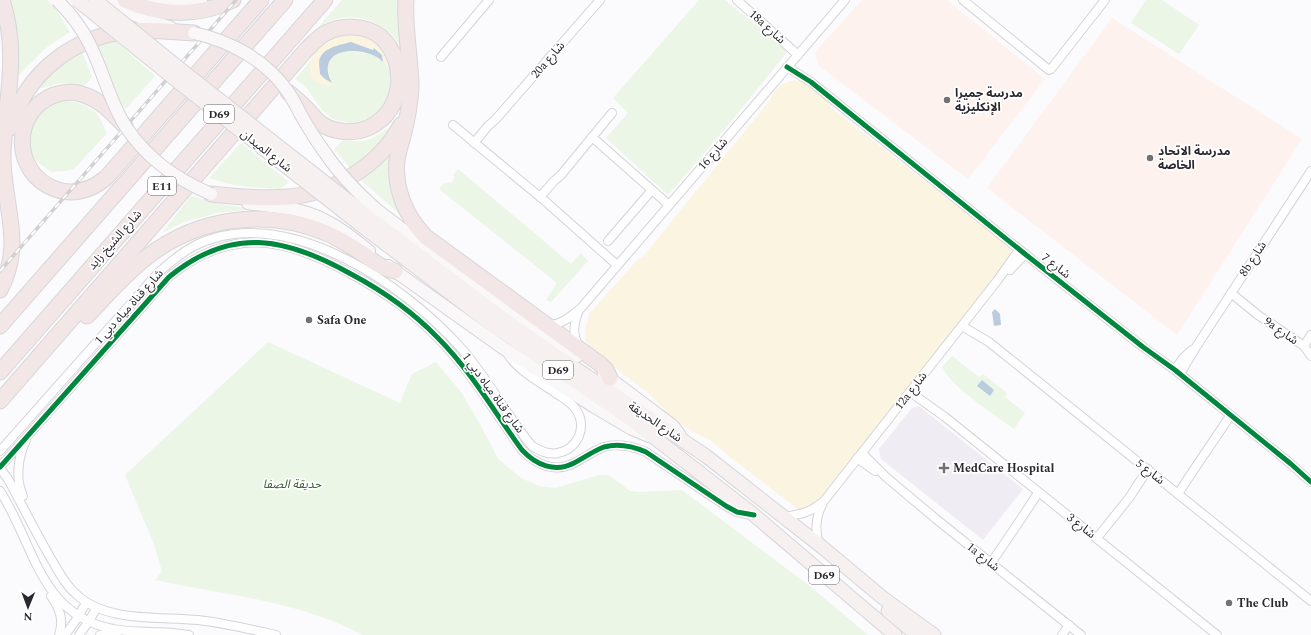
<svg xmlns="http://www.w3.org/2000/svg" width="1311" height="635" font-family="Spectral,'Noto Sans Arabic',serif">
	<style>
		.built { fill: #f0ecf3 }
		.education { fill: #fdf2ee }
		.green { fill: #ebf6e7 }
		.sand { fill: #faf4e1 }
		.water { fill: #baccdd }
		.lines { fill: none; stroke-linecap: round; stroke-linejoin: round }
		.street-casing { stroke: #d5d3d8; stroke-width: 10 }
		.secondary-casing { stroke: #d5d3d8; stroke-width: 14 }
		.primary-casing { stroke: #d7d6d9; stroke-width: 15 }
		.highway-casing { stroke: #d7d6d9; stroke-width: 17 }
		.street { stroke: #fefeff; stroke-width: 8 }
		.secondary { stroke: #faf7f8; stroke-width: 12 }
		.primary { stroke: #f7f0f0; stroke-width: 13 }
		.highway { stroke: #f2e6e6; stroke-width: 15 }
		.rail-casing { stroke: #d1d1d2; stroke-width: 3.5 }
		.rail { stroke: #fff; stroke-width: 2; stroke-dasharray: 6; stroke-linecap: butt }
		.secondary-bridge-casing { stroke: #d5d3d8; stroke-width: 14; stroke-linecap: butt }
		.primary-bridge-casing { stroke: #d7d6d9; stroke-width: 15; stroke-linecap: butt }
		.secondary-bridge { stroke: #faf7f8; stroke-width: 12 }
		.primary-bridge { stroke: #f7f0f0; stroke-width: 13 }
		.cycleway-casing { stroke: #fff; stroke-width: 8 }
		.cycleway { stroke: #00873e; stroke-width: 5 }
		.poi-dot { fill: #737176; stroke: #fff; stroke-width: 1.5 }
		.labels { text-anchor: middle; dominant-baseline: central; stroke-width: 3.5; stroke-linejoin: round; paint-order: stroke }
		.shield { fill: #fff; stroke: #6a686d; stroke-width: 1 }
		.shield-label { font-size: 11px; font-weight: bold; fill: #2a272e }
		.street-label { font-size: 12px; fill: #2a272e; stroke: #fff }
		.poi-label { font-size: 12px; font-weight: bold; fill: #2a272e; stroke: #fff; text-anchor: start }
		.park-label { font-size: 12px; font-style: italic; fill: #415f34; stroke: #fff }
	</style>
	<rect width="100%" height="100%" fill="#fbfafc"/>
	<polygon class="built" points="919,406 1023,489 983,540 881,459 879,449 912,408"/>
	<g class="education">
		<polygon points="862,0 947,0 1045,79 968,179 818,65 815,52"/>
		<polygon points="1112,18 1302,139 1177,335 987,188"/>
	</g>
	<g class="green">
		<polygon points="6,0 47,0 53,5 70,32 47,47 17,77"/>
		<path d="M 342,0 L 402,0 L 407,61 C 404,55 402,49 399,44 C 385,21 353,10 328,22 C 324,24 320,28 315,31 Z"/>
		<polygon points="699,0 725,0 788,51 725,129 668,195 606,138 628,113 613,98"/>
		<polygon points="1146,0 1162,0 1199,25 1179,54 1131,23"/>
		<polygon points="109,35 155,76 126,109 120,101 95,40"/>
		<polygon points="80,46 92,77 84,86 61,83 38,89 25,99"/>
		<path d="M 351,51 L 374,55 L 381,59 L 391,70 L 391,90 L 389,99 L 378,115 L 364,123 L 354,124 L 333,119 L 322,110 L 305,86 L 295,79 L 311,60 L 310,70 L 333,85 C 324,62 324,55 351,51 Z"/>
		<path d="M 62,101 C 74,101 87,104 96,113 C 101,117 103,127 107,133 L 74,169 L 65,171 L 51,172 L 35,160 L 29,150 L 29,136 L 32,123 L 40,111 L 50,105 Z"/>
		<path d="M 392,125 L 382,141 L 368,158 L 352,170 L 334,149 L 343,140 C 368,144 372,139 392,125 Z"/>
		<polygon points="241,143 289,182 280,189 250,187 229,184 209,178"/>
		<path d="M 396,147 L 412,225 L 361,180 C 375,171 385,161 396,147 Z"/>
		<polygon points="458,169 571,264 581,253 588,261 551,302 546,300 557,283 439,189 444,183 446,184 448,182 451,183 455,177 453,175"/>
		<polygon points="191,196 226,205 254,209 217,213 184,222 162,233"/>
		<path d="M 268,342 L 400,403 L 412,374 L 436,362 L 461,392 L 480,424 L 498,459 L 521,478 L 539,486 L 556,488 L 599,475 L 609,475 L 630,491 L 638,492 L 682,490 L 811,587 L 868,635 L 363,635 C 299,601 225,595 155,580 L 162,571 L 154,544 L 125,475 Z"/>
		<path d="M 952,356 L 979,377 L 983,374 L 1007,393 L 1005,397 L 1025,413 L 1014,429 C 994,414 952,388 942,367 Z"/>
	</g>
	<g class="sand">
		<path d="M 355,34 C 374,37 386,47 390,66 L 383,62 L 382,55 L 375,48 L 373,50 C 352,42 344,39 324,53 L 325,79 L 332,83 L 334,85 C 325,88 320,84 312,79 C 311,77 310,73 310,70 C 309,54 322,42 336,37 C 342,34 349,34 355,34 Z"/>
		<path d="M 795,80 C 810,83 821,96 832,104 L 830,107 L 999,239 L 1003,240 C 1014,251 1012,256 1010,270 L 822,508 L 799,510 L 734,460 L 710,440 L 693,432 L 668,414 L 652,396 L 594,352 L 586,342 L 585,338 L 586,326 L 589,316 L 588,315 L 639,258 L 642,258 L 770,100 C 773,89 784,82 795,80 Z"/>
	</g>
	<g class="water">
		<path d="M 351,42 L 373,50 L 374,48 L 382,55 L 383,62 C 368,45 312,45 332,83 L 325,79 L 320,74 C 320,69 318,62 320,58 C 325,47 340,45 351,42 Z"/>
		<polygon points="995,309 1000,314 1001,325 994,326 992,312"/>
		<polygon points="982,380 994,390 990,396 977,386"/>
	</g>
	<g class="lines">
		<g class="street-casing">
			<g id="street">
				<polyline points="737,0 798,55"/>
				<polyline points="963,0 1049,70 1051,69 1105,0"/>
				<polyline points="441,57 489,0"/>
				<polyline points="787,67 811,82 1025,254 1143,347 1175,370 1291,464 1311,482"/>
				<polyline points="453,125 545,201 617,265"/>
				<polyline points="592,137 669,205"/>
				<polyline points="474,143 488,126 495,120 600,0"/>
				<polyline points="540,197 554,181 561,175 612,113"/>
				<polyline points="608,241 652,190"/>
				<polyline points="1010,270 1025,254"/>
				<polyline points="1231,293 1258,315 1304,346 1311,356"/>
				<path d="M 549,325 C 563,324 570,317 581,308 L 845,0"/>
				<polyline points="962,326 989,342 1311,601"/>
				<path d="M 578,345 C 572,333 574,322 579,310"/>
				<polyline points="1304,346 1311,335"/>
				<polyline points="1175,370 1183,358 1192,350"/>
				<polyline points="1180,374 1196,347 1311,171"/>
				<polyline points="910,392 945,417 1217,635"/>
				<path d="M 0,451 L 158,273 C 169,263 181,253 194,246 C 283,201 403,283 461,348 C 488,378 506,415 532,446 C 540,451 548,455 558,453 C 568,451 575,445 579,436 C 583,426 581,415 574,407 C 569,401 563,398 557,394 C 540,382 518,371 507,353"/>
				<polyline points="862,453 886,477 936,519 1081,635"/>
				<polyline points="857,458 875,471"/>
				<path d="M 0,467 L 169,277 C 231,226 285,237 351,274 C 383,291 413,312 438,338 C 471,371 495,413 522,450 C 536,465 555,473 574,463 C 584,458 593,451 604,447 C 619,443 632,446 646,452 L 726,506 L 737,512 L 751,515"/>
				<path d="M 0,468 L 8,479 C 22,505 35,531 50,557 C 58,570 64,584 76,594 C 106,623 159,616 198,620 C 224,623 250,629 276,635"/>
				<path d="M 0,491 C 34,543 39,615 113,629 C 126,632 139,631 152,632 C 165,632 177,633 189,635"/>
				<path d="M 1178,494 C 1195,467 1213,442 1230,416"/>
				<path d="M 23,496 C 15,479 18,457 26,440"/>
				<path d="M 784,517 C 801,514 810,513 824,501 L 997,281 L 1019,250"/>
				<polyline points="1097,538 1129,498 1148,469"/>
				<path d="M 818,544 C 816,530 815,518 822,505"/>
				<path d="M 991,563 C 1007,540 1023,516 1038,493"/>
				<path d="M 51,596 C 60,609 64,620 59,635"/>
				<polyline points="65,635 76,620 86,603"/>
				<polyline points="79,635 89,621 96,609"/>
				<polyline points="100,635 117,632"/>
				<polyline points="1062,635 1069,625"/>
			</g>
		</g>
		<g class="secondary-casing">
			<g id="secondary">
				<path d="M 111,0 C 129,14 148,22 170,27"/>
				<path d="M 148,0 C 165,5 184,6 201,0"/>
				<path d="M 248,203 C 264,206 281,206 297,210 C 325,216 347,233 369,251"/>
				<polyline points="377,210 505,307 577,356"/>
				<polyline points="388,266 503,348 593,406 632,429 649,436"/>
				<polyline points="604,374 673,426 679,434 681,439"/>
			</g>
		</g>
		<g class="primary-casing">
			<g id="primary">
				<polyline points="369,217 501,317 551,352 706,456 822,547 883,598 934,635"/>
				<polyline points="362,226 495,327 629,418 754,515 895,635"/>
				<polyline points="888,611 917,635"/>
			</g>
		</g>
		<g class="highway-casing">
			<g id="highway">
				<path d="M 125,0 C 159,16 199,17 233,0"/>
				<path d="M 406,0 C 404,29 411,59 411,88 C 410,104 407,121 403,136 C 401,144 398,152 397,160 C 394,189 406,217 426,237 L 600,364 L 606,370 L 610,378"/>
				<path d="M 125,126 C 114,115 101,100 84,95 C 75,91 64,92 54,95 C 11,112 12,173 55,189 C 73,196 91,190 106,178 L 261,0"/>
				<path d="M 10,128 C 26,73 73,36 130,31 C 151,29 173,32 194,33"/>
				<path d="M 211,194 C 237,197 263,199 288,197 C 334,193 379,166 401,125"/>
				<path d="M 0,290 C 25,243 3,205 3,158 C 3,130 9,103 10,76 C 12,50 10,24 2,0"/>
				<path d="M 87,316 C 106,296 125,274 147,257 C 198,217 267,208 326,233 C 338,238 349,245 360,252 C 371,259 381,269 395,271"/>
				<polyline points="0,326 285,0"/>
				<polyline points="0,372 325,0"/>
				<path d="M 0,401 L 306,50 C 312,44 318,37 326,33 C 342,24 367,25 381,37 C 408,62 404,111 370,127 C 356,134 337,133 323,125 C 316,121 312,114 306,108 C 300,102 294,97 288,92"/>
			</g>
		</g>
		<use href="#street" class="street"/>
		<use href="#secondary" class="secondary"/>
		<use href="#primary" class="primary"/>
		<use href="#highway" class="highway"/>
		<g class="rail-casing">
			<polyline id="rail" points="0,271 236,0"/>
		</g>
		<use href="#rail" class="rail"/>
		<g class="secondary-bridge-casing">
			<g id="secondary-bridge">
				<path d="M 57,0 C 69,12 80,25 88,41 C 103,69 109,101 126,127 C 147,159 178,180 211,194"/>
				<path d="M 194,33 C 230,41 266,60 288,92 C 293,99 297,108 301,115 C 309,129 317,142 326,154 C 340,175 358,193 377,210"/>
			</g>
		</g>
		<g class="primary-bridge-casing">
			<g id="primary-bridge">
				<polyline points="77,0 182,85 362,226"/>
				<polyline points="95,0 189,76 369,217"/>
			</g>
		</g>
		<use href="#secondary-bridge" class="secondary-bridge"/>
		<use href="#primary-bridge" class="primary-bridge"/>
		<g class="cycleway-casing">
			<g id="cycleway">
				<polyline points="787,67 811,82 1025,254 1143,347 1175,370 1291,464 1311,482"/>
				<path d="M 0,467 L 169,277 C 231,226 285,237 351,274 C 383,291 413,312 438,338 C 471,371 495,413 522,450 C 536,465 555,473 574,463 C 584,458 593,451 604,447 C 619,443 632,446 646,452 L 726,506 L 737,512 L 754,515"/>
			</g>
		</g>
		<use href="#cycleway" class="cycleway"/>
	</g>
	<g class="poi-dot">
		<circle cx="947" cy="100" r="4"/>
		<circle cx="1150" cy="158" r="4"/>
		<circle cx="309" cy="320" r="4"/>
		<path d="M942 462h4v4h4v4h-4v4h-4v-4h-4v-4h4z"/>
		<circle cx="1229" cy="603" r="4"/>
	</g>
	<g class="labels">
		<g class="shield">
			<rect x="204" y="105" width="30" height="18" rx="3"/>
			<rect x="148" y="177" width="28" height="18" rx="3"/>
			<rect x="543" y="361" width="30" height="18" rx="3"/>
			<rect x="809" y="566" width="30" height="18" rx="3"/>
		</g>
		<g class="shield-label">
			<text x="219" y="114">D69</text>
			<text x="162" y="186">E11</text>
			<text x="558" y="370">D69</text>
			<text x="824" y="575">D69</text>
		</g>
		<g class="street-label">
			<text transform="translate(767 27) rotate(42)">18a شارع</text>
			<text transform="translate(548 60) rotate(-49)">20a شارع</text>
			<text transform="translate(266 151) rotate(38)">شارع الميدان</text>
			<text transform="translate(713 154) rotate(-49)">شارع 16</text>
			<text transform="translate(115 240) rotate(-49)">شارع الشيخ زايد</text>
			<text transform="translate(1253 259) rotate(-57)">8b شارع</text>
			<text transform="translate(1056 266) rotate(38)">شارع 7</text>
			<text transform="translate(129 307) rotate(-48)">شارع قناة مياه دبي 1</text>
			<text transform="translate(1281 331) rotate(35)">9a شارع</text>
			<text transform="translate(911 391) rotate(-52)">12a شارع</text>
			<text transform="translate(493 393) rotate(54)">شارع قناة مياه دبي 1</text>
			<text transform="translate(655 422) rotate(34)">شارع الحديقة</text>
			<text transform="translate(1150 472) rotate(38)">شارع 5</text>
			<text transform="translate(1081 526) rotate(38)">شارع 3</text>
			<text transform="translate(983 557) rotate(39)">1a شارع</text>
		</g>
		<g class="poi-label">
			<text x="955" y="93">مدرسة جميرا<tspan x="955" dy="14">الإنكليزية</tspan></text>
			<text x="1158" y="151">مدرسة الاتحاد<tspan x="1158" dy="14">الخاصة</tspan></text>
			<text x="317" y="320">Safa One</text>
			<text x="953" y="468">MedCare Hospital</text>
			<text x="1237" y="603">The Club</text>
		</g>
		<g class="park-label">
			<text x="292" y="484">حديقة الصفا</text>
		</g>
	</g>
	<g transform="translate(28 607) rotate(181)" stroke="#ffffff" stroke-width="3" paint-order="stroke">
	<path d="M0-3L7 15L0 10L-7 15Z" fill="#2a272e"/>
	<text y="-6" font-size="11" font-weight="bold" text-anchor="middle" fill="#2a272e">N</text>
	</g>
</svg>
